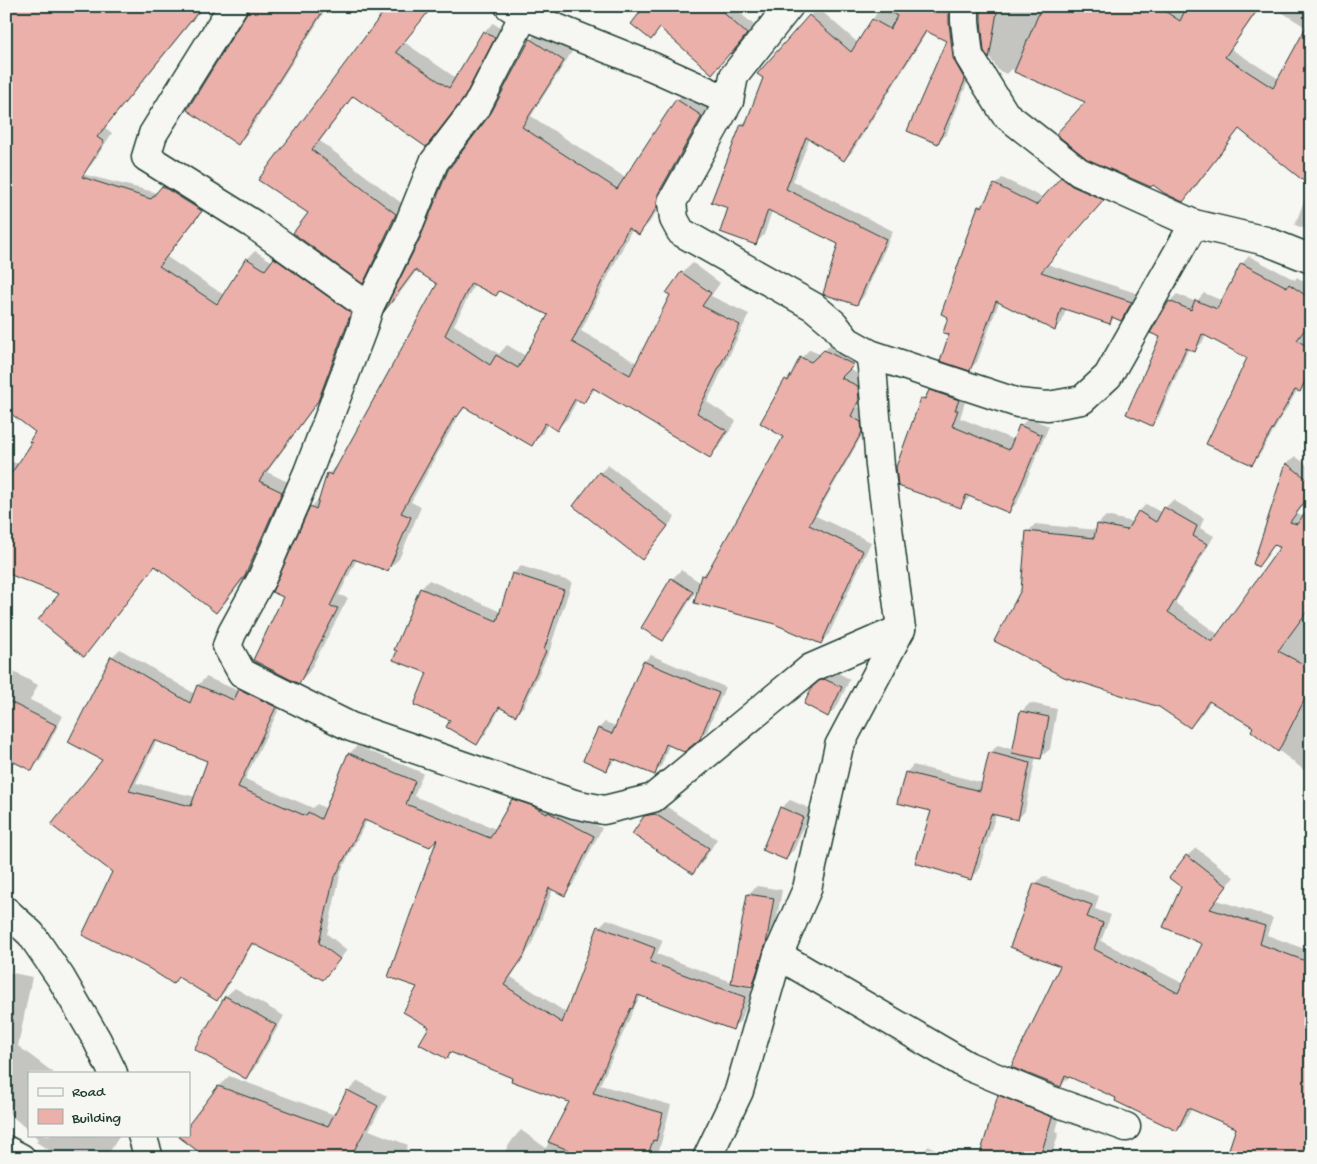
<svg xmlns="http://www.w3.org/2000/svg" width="1317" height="1164" font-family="'Gochi Hand',sans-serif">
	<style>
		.shadow { fill: #0003; fill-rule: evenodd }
		.building { fill: #ebb0aa; stroke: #1f3d34; fill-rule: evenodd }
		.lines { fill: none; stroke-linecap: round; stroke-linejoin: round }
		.street-casing { stroke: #1f3d34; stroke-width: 31 }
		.street { stroke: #f6f6f2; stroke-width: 28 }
	</style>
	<rect width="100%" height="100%" fill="#f6f6f2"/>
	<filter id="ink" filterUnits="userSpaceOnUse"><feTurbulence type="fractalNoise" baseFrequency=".02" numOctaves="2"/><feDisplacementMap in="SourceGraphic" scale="10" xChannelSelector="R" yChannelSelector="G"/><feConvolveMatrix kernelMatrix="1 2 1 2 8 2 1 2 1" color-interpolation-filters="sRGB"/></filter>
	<g filter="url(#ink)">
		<g class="shadow">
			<polygon points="6,6 204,6 105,128 112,133 92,164 84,172"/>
			<polygon points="253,6 328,6 247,134 238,143"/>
			<polygon points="367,6 433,6 404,42 456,78 484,32 493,23 502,29 472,87 434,137 426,145 354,95 320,141 404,205 371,273 363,282 309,213 260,180 381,18"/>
			<polygon points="646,6 732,6 754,25 731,53 661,27 651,38"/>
			<polygon points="881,6 957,6 972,71 946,135 938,142 948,41 928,30 852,152 844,160 810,138 793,181 893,231 864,296 857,304 839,243 772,211 764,235 756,243 730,208 742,124 749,118 810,16 818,8 858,43"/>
			<polygon points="982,6 1261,6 1231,49 1279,79 1307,28 1272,6 1311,6 1311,231 1295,225 1310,185 1240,128 1191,193 1183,200 1088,101 1011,69 1006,74 998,70 985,50"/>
			<path d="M 541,29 L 573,50 L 531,116 L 626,178 L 677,100 L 687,90 L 712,106 L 667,196 L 649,223 L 639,233 L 632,229 L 581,331 L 637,363 L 682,273 L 693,263 L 720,283 L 711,296 L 749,314 L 707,402 L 736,421 L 720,446 L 710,456 L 596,388 L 584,402 L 578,399 L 567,419 L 557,429 L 548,423 L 542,434 L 531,444 L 466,407 L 460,413 L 411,502 L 421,507 L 399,559 L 388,569 L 357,559 L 339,595 L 348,598 L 309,672 L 299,682 L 285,597 L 311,507 L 321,497 L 328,474 L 339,464 L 438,283 L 417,270 L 394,301 L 388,307 L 422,236 L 492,114 L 531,39 ZM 475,283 L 495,295 L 500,290 L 550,315 L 526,356 L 507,345 L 499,354 L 454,325 Z"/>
			<polygon points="6,155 158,193 172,178 210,202 167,257 224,295 247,259 255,251 273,262 283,251 359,304 326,391 267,472 290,483 252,568 225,603 216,611 156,565 92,646 61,593 11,573 6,583 6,459 18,464 37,432"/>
			<polygon points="1069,171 1110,193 1047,264 1139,294 1128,312 1121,320 1115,317 1110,323 1066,309 1062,322 1055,329 999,302 977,362 969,369 951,334 980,206 987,199 995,185 1002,178 1044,198"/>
			<polygon points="1249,256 1295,280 1297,277 1311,286 1311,384 1308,382 1300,390 1298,389 1259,456 1252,464 1249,358 1206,335 1202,343 1194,350 1189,348 1159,416 1152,424 1162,337 1170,301 1177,294 1196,302 1204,293 1223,301 1242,264"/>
			<polygon points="833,342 861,357 849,369 866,378 867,390 858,407 869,413 869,423 816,516 871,542 829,634 820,642 699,586 671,631 662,639 672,579 681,570 700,582 702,576 710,567 785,436 786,380 795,371 801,358 810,349 820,355"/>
			<polygon points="938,382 966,392 963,401 965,402 960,418 1014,440 1020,426 1029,418 1049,426 1017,503 1008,512 970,495 969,498 961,507 922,399"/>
			<polygon points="1295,456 1311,468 1311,495 1297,514 1311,519 1311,772 1309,774 1252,730 1255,727 1211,701 1198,719 1190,727 1022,590 1028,532 1035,524 1097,530 1098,524 1106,516 1133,522 1139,512 1146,504 1162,513 1165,508 1173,500 1204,518 1200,528 1214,536 1175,603 1219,635 1282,547 1275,544 1265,558 1258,566 1254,564 1287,463"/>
			<polygon points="608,465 675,517 651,549 642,558 600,473"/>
			<polygon points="521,566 572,582 552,642 553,643 524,706 516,714 501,707 485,735 477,743 451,720 428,672 421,589 429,580 501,612 513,574"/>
			<path d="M 120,649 L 195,694 L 198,685 L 206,677 L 239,691 L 248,682 L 284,699 L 245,779 L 313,808 L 317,804 L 327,809 L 349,754 L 357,746 L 423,773 L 414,796 L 496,829 L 513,800 L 521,792 L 557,805 L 602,828 L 572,886 L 564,894 L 553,889 L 531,946 L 511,977 L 567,1013 L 599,927 L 607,919 L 663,940 L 657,954 L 732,982 L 748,894 L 757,886 L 782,890 L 774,934 L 761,977 L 752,986 L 746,985 L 745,986 L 753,989 L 741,1020 L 733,1028 L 642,995 L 637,1002 L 600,1085 L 671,1105 L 657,1158 L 500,1158 L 513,1139 L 521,1130 L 546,1148 L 570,1101 L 452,1051 L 446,1057 L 431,1026 L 419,986 L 439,837 L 367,820 L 341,871 L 327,934 L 347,950 L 331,970 L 254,942 L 225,991 L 217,999 L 179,976 L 173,982 L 104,759 L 112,657 ZM 157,740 L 209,761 L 196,797 L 136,783 Z"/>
			<polygon points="651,655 725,687 707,731 699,738 669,745 661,767 654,773 615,758 613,763 606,770 599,728 605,722 616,726 644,661"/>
			<polygon points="6,668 38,685 30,700 63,716 40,761 31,769 6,756"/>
			<polygon points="834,671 850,679 837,707 828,715 813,688 829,673"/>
			<polygon points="1030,703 1057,709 1050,749 1041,757 1036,756 1025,811 1018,819 996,814 978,872 970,879 932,811 906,773 913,765 983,783 991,752 998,745 1014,750 1021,712"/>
			<polygon points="790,800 811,809 794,850 785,858 781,808"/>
			<polygon points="664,805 717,839 702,863 693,872 645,817 654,808"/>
			<polygon points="1196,848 1234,877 1217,900 1273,918 1267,935 1310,951 1307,959 1311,960 1311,1158 1229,1158 1238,1128 1192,1108 1185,1122 1177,1130 1118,1097 1070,1076 1061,1086 1062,965 1035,884 1043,876 1099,896 1095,909 1111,915 1101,941 1184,984 1203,944 1183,887 1187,856"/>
			<polygon points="6,959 11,960 8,972 32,977 18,1046 54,1073 29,1073 29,1131 6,1111"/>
			<polygon points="235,988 284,1016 254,1069 245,1078 196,1049 226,996"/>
			<polygon points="229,1076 335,1115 348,1091 358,1081 387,1096 369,1130 408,1145 403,1158 209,1158 189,1135 189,1126 219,1086"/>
			<polygon points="1010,1085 1063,1106 1056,1131 1059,1132 1051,1158 980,1158 999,1096"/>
			<polygon points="34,1135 120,1135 106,1158 62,1158 36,1142 38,1139"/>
			<polygon points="929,1146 955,1158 919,1158 920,1155"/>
			<polygon points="484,1152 492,1158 478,1158"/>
		</g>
		<g class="building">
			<polygon points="6,6 203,6 97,137 104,142 82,177 151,199 162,186 202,211 159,266 217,304 246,258 265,270 274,258 351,313 318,401 259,481 282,492 244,578 243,578 216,613 155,566 84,657 38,620 59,594 6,573 6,481 32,443 29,442 35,432 6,410"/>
			<polygon points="251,6 326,6 238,145 187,110"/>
			<polygon points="388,6 433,6 396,52 449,88 483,31 495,38 464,98 426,147 353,96 312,150 396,214 363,284 293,233 308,213 258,180"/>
			<polygon points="636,6 716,6 747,34 731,54 730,53 712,74 660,28 651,40 631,24 641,11"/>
			<polygon points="880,6 949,6 949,23 953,58 956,64 965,80 938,144 907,131 946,41 926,31 844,161 806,137 786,189 886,239 857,305 823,294 838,244 768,210 756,245 720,232 728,208 711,202 741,124 745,125 763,78 757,74 809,15 851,52 872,19 890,29 897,16"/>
			<polygon points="981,6 998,6 989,59 984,51 981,20"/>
			<polygon points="1042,6 1157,6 1180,21 1187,6 1260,6 1225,57 1273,88 1311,18 1311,187 1239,129 1183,202 1164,193 1153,185 1151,187 1087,159 1056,134 1085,102 1014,72"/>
			<path d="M 530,39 L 564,61 L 522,127 L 617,189 L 676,99 L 702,116 L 658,194 L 657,207 L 639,235 L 628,228 L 572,342 L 630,375 L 670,295 L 666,293 L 681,272 L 711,293 L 702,306 L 740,325 L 697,413 L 727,431 L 710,458 L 593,388 L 584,403 L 575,399 L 557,431 L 545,423 L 532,446 L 464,407 L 457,417 L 455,416 L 401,513 L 411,517 L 388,571 L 353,559 L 330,606 L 338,608 L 299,684 L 253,660 L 283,597 L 272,592 L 310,506 L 316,509 L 327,473 L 332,475 L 437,284 L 415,270 L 383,313 L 421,236 L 448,170 L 491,113 ZM 471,283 L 496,296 L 499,291 L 548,315 L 518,368 L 496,355 L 490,365 L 445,335 Z"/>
			<polygon points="1061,177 1072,186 1104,200 1041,272 1132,302 1121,321 1112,317 1110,324 1061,308 1055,331 996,301 970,371 940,361 949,334 943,333 948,317 941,314 966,242 965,241 978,206 982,207 994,184 1036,205"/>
			<polygon points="1241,263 1287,287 1289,284 1311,299 1311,321 1297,340 1311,349 1311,368 1300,392 1295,390 1252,465 1206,444 1247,358 1202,334 1195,352 1186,348 1152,426 1126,414 1160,337 1150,333 1169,301 1191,310 1195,300 1217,309"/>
			<polygon points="824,350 854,365 841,378 858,386 859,400 851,416 861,422 862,432 809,525 863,551 821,644 772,623 694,603 701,575 705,576 783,437 760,423 785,379 788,381 800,357 811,362"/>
			<polygon points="929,390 959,400 955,410 958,410 952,426 1009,450 1019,425 1042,435 1009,513 966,495 961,508 898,486 896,467 921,398 925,399"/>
			<polygon points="1286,463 1311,482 1311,493 1290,522 1297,524 1311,505 1311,606 1278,651 1311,668 1311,687 1278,752 1251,731 1253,727 1209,701 1190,728 1159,707 1064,677 994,641 1021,590 1026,531 1094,538 1097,524 1127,530 1138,511 1156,522 1164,507 1197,526 1193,536 1207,544 1168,612 1212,642 1280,547 1274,545 1258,567 1253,564"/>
			<polygon points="599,472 668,526 642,560 573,506"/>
			<polygon points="512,573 564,590 544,650 546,651 516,716 499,707 477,745 446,727 450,720 414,705 427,673 393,660 397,651 394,650 420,588 497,621"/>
			<polygon points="671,578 693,592 663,641 641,628"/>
			<path d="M 111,656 L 190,703 L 197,685 L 234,700 L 239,689 L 276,707 L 238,787 L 306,816 L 308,812 L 321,819 L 348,753 L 415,781 L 406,804 L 490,838 L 512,799 L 533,806 L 547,814 L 548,812 L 594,836 L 565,896 L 549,888 L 524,956 L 504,985 L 562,1023 L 598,926 L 655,948 L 650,962 L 745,997 L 733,1030 L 638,995 L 632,1009 L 631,1008 L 593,1093 L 663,1113 L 656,1141 L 653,1140 L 647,1158 L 589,1158 L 548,1142 L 569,1102 L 511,1081 L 512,1078 L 450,1052 L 447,1059 L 419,1044 L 429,1027 L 403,1012 L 417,987 L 388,977 L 437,839 L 430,847 L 364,820 L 333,881 L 319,943 L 340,959 L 323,980 L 252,943 L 217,1001 L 178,977 L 173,984 L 150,969 L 82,935 L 112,872 L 51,825 L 102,760 L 68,742 ZM 154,740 L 207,761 L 191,806 L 129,791 Z"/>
			<polygon points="643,661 719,693 700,739 684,752 666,744 655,775 612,758 607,771 583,760 598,728 612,734"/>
			<polygon points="824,679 842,687 828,717 804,704 812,687 819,681"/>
			<polygon points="6,700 56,725 32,771 6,758"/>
			<polygon points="1020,711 1049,717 1041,759 1012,753"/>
			<polygon points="989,752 1030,763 1018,820 991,814 971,880 915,863 931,811 897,803 905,772 980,791"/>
			<polygon points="780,807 803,817 786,860 762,850"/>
			<polygon points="655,814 709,848 693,874 632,834 644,816"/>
			<polygon points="1186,855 1227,886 1210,909 1265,926 1260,944 1311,963 1311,1133 1304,1158 1226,1158 1236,1128 1188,1108 1177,1131 1115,1101 1116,1098 1065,1075 1061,1087 1011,1067 1060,966 1010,947 1034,883 1092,905 1087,917 1103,923 1094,949 1178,993 1202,944 1163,927 1181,887 1169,878"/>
			<polygon points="747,894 774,898 766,944 752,987 731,983"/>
			<polygon points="225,996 276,1025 246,1079 194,1049"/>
			<polygon points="218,1086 328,1126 347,1090 378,1106 350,1158 207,1158 179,1137 180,1135 189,1135 189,1124"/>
			<polygon points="998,1095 1052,1117 1040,1158 979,1158"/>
		</g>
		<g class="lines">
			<g class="street-casing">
				<g id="street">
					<polyline points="233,6 153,134 146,157 253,224 369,307"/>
					<polyline points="509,6 524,15 653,67 729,101 734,76 789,6"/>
					<polyline points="965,6 965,21 969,56 1005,114 1079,172 1194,224 1266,241 1311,259"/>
					<polyline points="524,15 477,106 434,162 407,229 369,307 362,330 308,472 262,578 232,633 227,646 242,673 351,727 574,804 604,810 653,798 811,668 901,629"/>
					<polyline points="729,101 672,202 674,219 681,232 814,307 834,324 847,341 870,354 1018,403 1048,406 1082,400 1108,376 1194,224"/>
					<polyline points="6,911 31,934 61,978 97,1040 113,1073"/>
					<polyline points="778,955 968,1066 1050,1100 1126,1127"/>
					<polyline points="142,1135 149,1158"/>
					<polyline points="6,1150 21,1158"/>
					<polyline points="707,1158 739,1091 778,955 807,889 839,746 901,629 880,466 872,367 870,354"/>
				</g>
			</g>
			<use href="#street" class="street"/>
		</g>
	</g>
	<rect width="1317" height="1164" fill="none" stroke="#f6f6f2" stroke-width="25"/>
	<rect x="12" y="12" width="1292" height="1139" fill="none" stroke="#1f3d34" stroke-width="2" filter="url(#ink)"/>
	<rect x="28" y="1072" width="162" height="65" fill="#f6f6f2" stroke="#a0aca6"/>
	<rect x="38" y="1088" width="25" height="8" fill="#f6f6f2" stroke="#a0aca6"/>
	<text x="72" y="1096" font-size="15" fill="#1f3d34">Road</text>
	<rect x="38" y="1109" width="25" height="15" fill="#ebb0aa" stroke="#a0aca6"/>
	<text x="72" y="1122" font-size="15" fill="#1f3d34">Building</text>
</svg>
